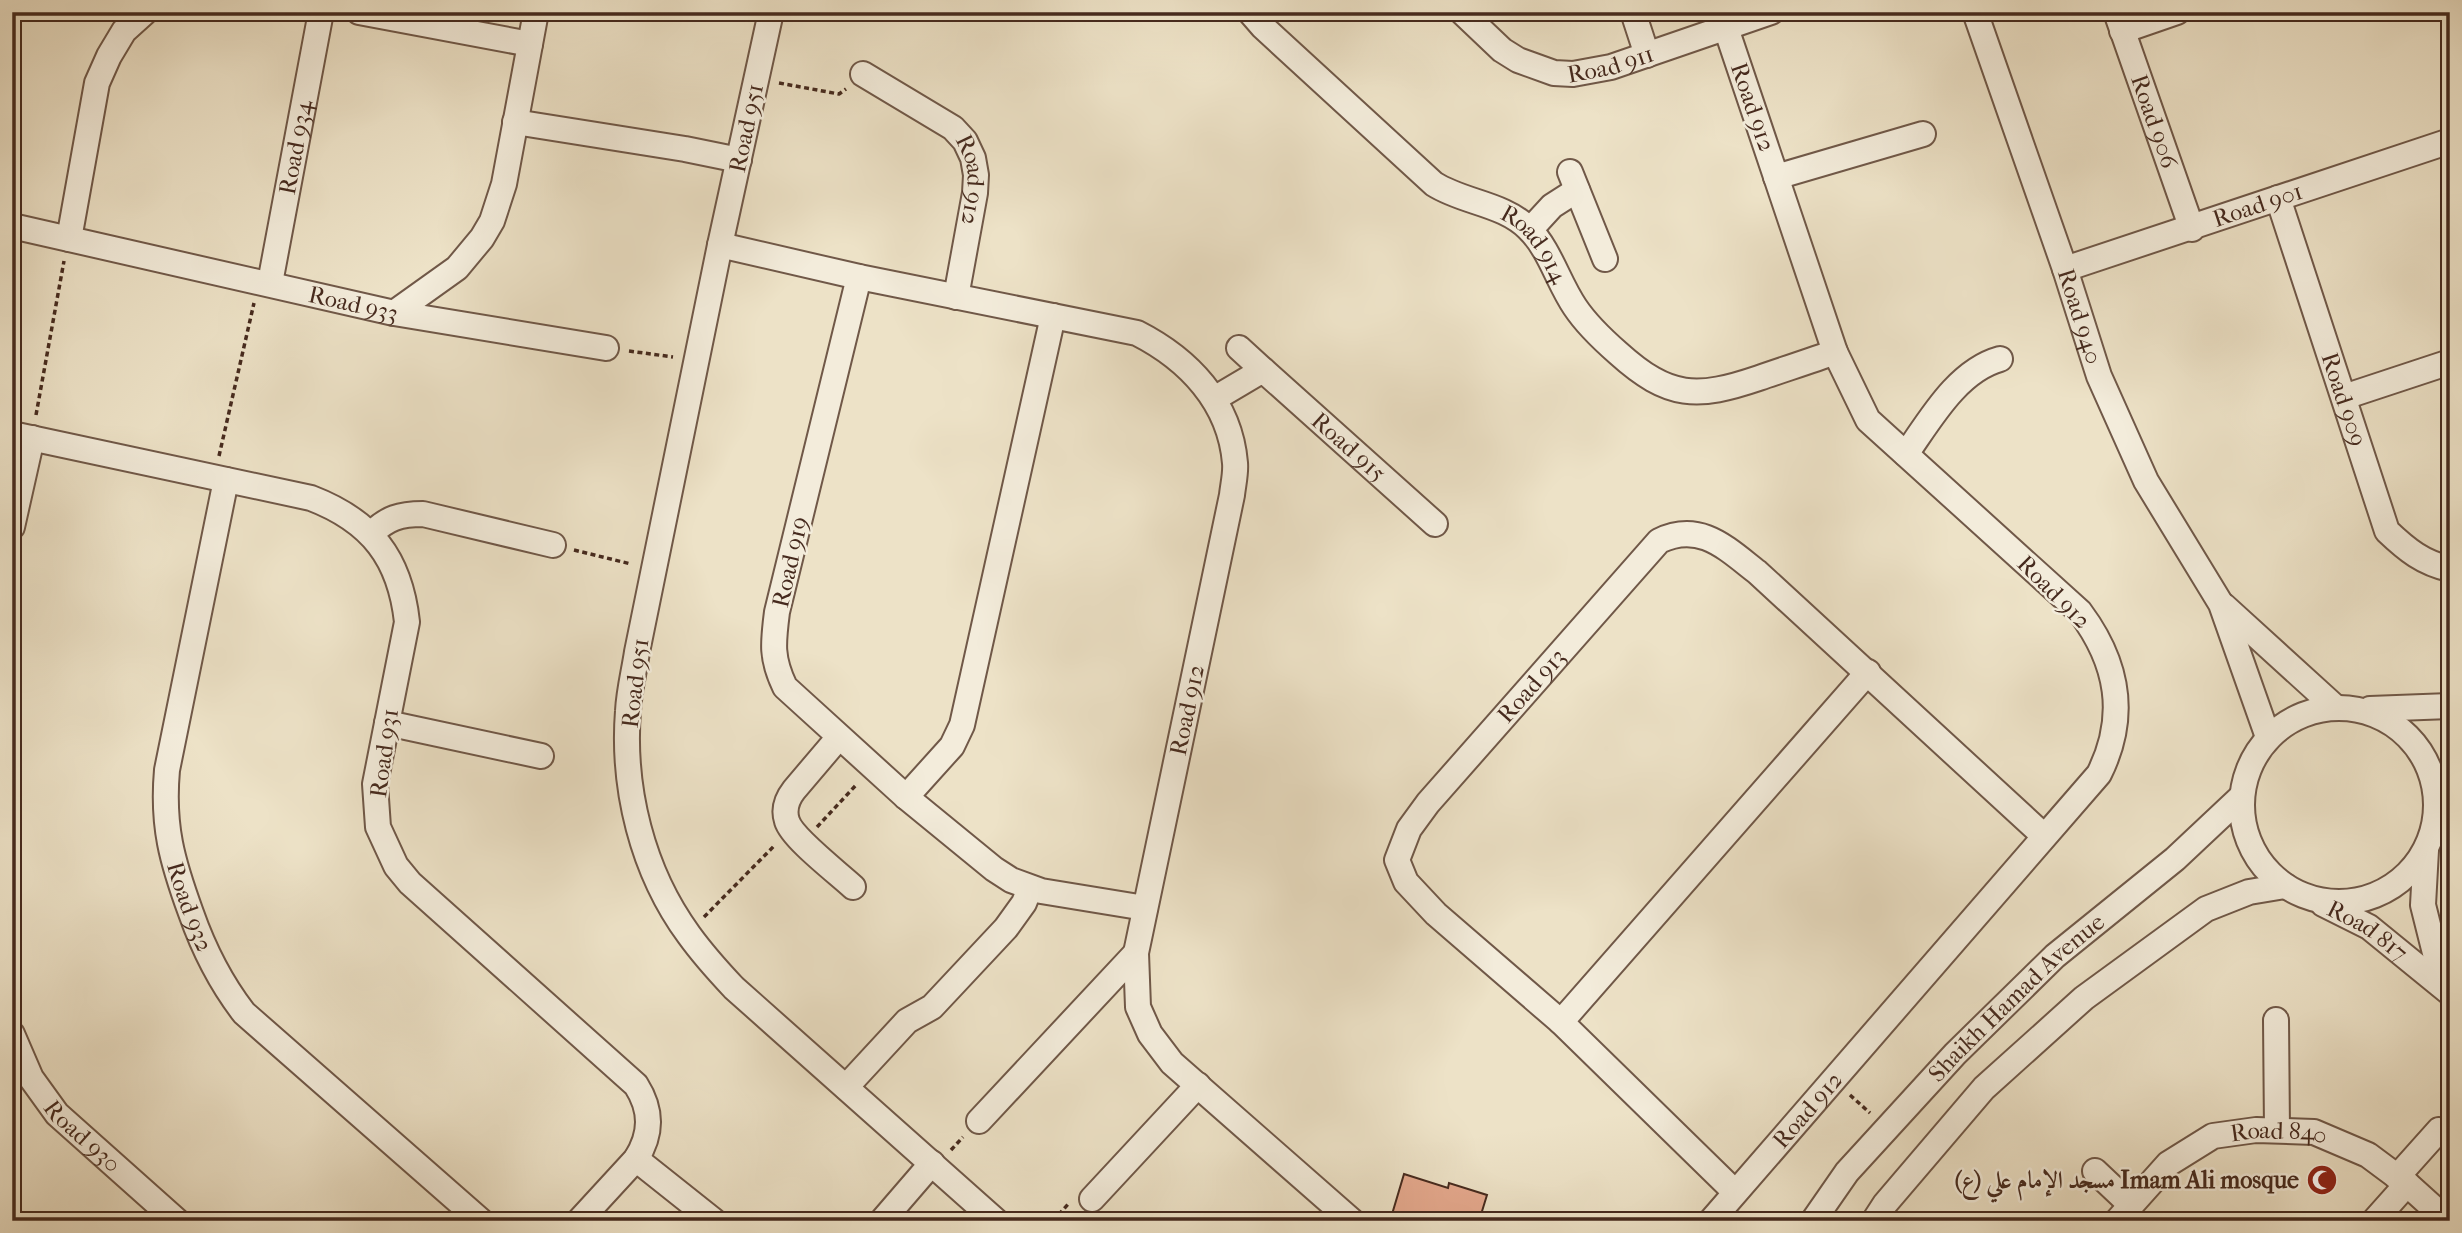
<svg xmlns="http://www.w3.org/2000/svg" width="2462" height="1233" font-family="'IM FELL French Canon',Amiri,serif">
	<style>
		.building { fill: #e5a98e; stroke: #462a1e; stroke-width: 2 }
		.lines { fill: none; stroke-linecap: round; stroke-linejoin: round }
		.minor-casing { stroke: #705848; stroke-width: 28 }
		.path { stroke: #462a1e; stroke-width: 3.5; stroke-dasharray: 5 3.5; stroke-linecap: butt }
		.minor { stroke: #f3ecdb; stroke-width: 24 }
		.labels { text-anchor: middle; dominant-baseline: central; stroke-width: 5; stroke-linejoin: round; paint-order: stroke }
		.street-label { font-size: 24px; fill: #462a1e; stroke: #f3ecdb }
		.poi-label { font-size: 24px; font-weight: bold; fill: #462a1e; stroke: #f3ecdb; text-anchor: end }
	</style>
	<rect width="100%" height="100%" fill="#ede2c7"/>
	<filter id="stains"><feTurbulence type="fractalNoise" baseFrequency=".00286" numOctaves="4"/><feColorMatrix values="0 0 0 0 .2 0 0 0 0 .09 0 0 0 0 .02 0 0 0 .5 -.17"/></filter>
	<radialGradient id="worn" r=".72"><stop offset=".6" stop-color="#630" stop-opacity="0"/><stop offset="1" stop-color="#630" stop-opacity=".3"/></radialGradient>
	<polygon class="building" points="1404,1174 1448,1188 1449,1183 1487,1195 1479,1221 1390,1221"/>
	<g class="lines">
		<g class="minor-casing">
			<g id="minor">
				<polyline points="359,12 530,44"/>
				<path d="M 771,12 L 720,245 L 637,652 C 634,672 629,691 628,711 C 622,788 642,871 689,935 C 702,953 718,971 734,988 L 996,1221"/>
				<path id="s1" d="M 1250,12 L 1263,27 L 1434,184 C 1464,203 1503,203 1529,229 C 1550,250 1558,282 1575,307 C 1587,325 1602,339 1618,353 C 1669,399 1697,399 1759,378 C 1785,369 1810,361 1835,352"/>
				<path id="s2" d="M 1462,12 L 1502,50 L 1518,60 L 1554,73 L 1573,74 L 1611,67 L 1771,12"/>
				<polyline points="1633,12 1647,55"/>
				<path id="s3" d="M 1975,12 L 2065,269 L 2099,376 L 2146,481 L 2221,604 L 2268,737"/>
				<path id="s4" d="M 2116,12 L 2192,229"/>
				<polyline points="2122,31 2177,12"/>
				<path id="s5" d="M 863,74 L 953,128 L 965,141 L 973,158 L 976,175 L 975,193 L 956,297"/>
				<polyline points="515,122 685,149 739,160"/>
				<polyline points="1570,172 1605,259"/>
				<polyline points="1776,177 1923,134"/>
				<path id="s6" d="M 2278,198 L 2387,531 C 2407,550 2423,563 2450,569"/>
				<path id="s7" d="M 12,226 L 394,313 L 606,348"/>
				<polyline points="1530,230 1552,206 1577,190"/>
				<polyline points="69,239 97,83 109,56 124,31 145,12"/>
				<path d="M 720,245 L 859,277 L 1137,333 C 1188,359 1230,402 1235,463 C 1236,473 1233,485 1232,495 L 1136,953 L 1138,1007 L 1150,1034 L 1172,1063 L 1352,1221"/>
				<path id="s8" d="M 2065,269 L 2450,141"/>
				<path d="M 859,277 L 777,612 C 773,643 771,658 785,687 L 906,797 L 994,869 L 1011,880 L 1041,891 L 1145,908"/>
				<path id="s9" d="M 270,283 L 321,12"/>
				<polyline points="394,313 457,268 482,238 492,221 504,184 536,12"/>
				<polyline points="1239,348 1263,370"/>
				<polyline points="2344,397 2450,362"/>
				<path id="s10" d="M 1214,399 L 1263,370 L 1435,524"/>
				<path d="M 12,434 L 311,498 C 371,521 400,558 407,622 L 375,784 L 378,827 L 396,866 L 410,883 L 636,1085 C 652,1110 652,1134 636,1159 L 579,1221"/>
				<path d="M 1906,454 C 1930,420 1957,371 2000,359"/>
				<path id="s11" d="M 226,480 L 167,770 C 162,826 172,861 191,913 C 204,950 220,982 244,1013 L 481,1221"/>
				<polyline points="12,527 32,438"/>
				<path d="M 371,534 C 387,518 400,514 423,514 L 553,545"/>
				<polyline points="2224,606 2335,707"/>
				<circle cx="2339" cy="805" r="97"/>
				<polyline points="2370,709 2450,706"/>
				<polyline points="387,723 541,756"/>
				<path d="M 839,737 L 794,790 C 787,799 783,809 787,821 C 792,838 838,873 853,887"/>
				<polyline points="906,797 952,746 962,725 1053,316"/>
				<polyline points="2426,850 2423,905 2436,957 2450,975"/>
				<path id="s12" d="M 2323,904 L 2369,927 L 2450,993"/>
				<polyline points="2276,1020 2277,1130"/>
				<polyline points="1561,1022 1868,672"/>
				<path id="s13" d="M 12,1034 L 31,1078 L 57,1114 L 177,1221"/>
				<polyline points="846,1087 907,1021 932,1007 1006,928 1024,903 1030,888"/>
				<polyline points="979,1121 1136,953"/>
				<polyline points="636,1159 714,1221"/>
				<polyline points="2095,1171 2131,1205"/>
				<polyline points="2397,1177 2439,1130"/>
				<path id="s14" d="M 1735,1192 L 1561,1022 L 1436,914 L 1406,882 L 1397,860 L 1409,829 L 1428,803 L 1659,541 C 1700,521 1726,548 1757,572 L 2044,836"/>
				<polyline points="1092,1199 1198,1085"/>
				<polyline points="882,1221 932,1163"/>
				<path id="s15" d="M 1711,1221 L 2099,774 C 2128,716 2118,663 2080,612 L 1868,420 L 1835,352 L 1726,28"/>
				<path id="s16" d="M 1813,1221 L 1847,1172 L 1955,1054 L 2055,956 L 2175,859 L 2241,797"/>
				<polyline points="1874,1221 1885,1204 1984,1088 2084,998 2206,909 2249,892 2285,886"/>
				<path id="s17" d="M 2117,1221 L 2168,1164 L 2213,1136 L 2256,1130 L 2314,1132 L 2368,1155 L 2407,1184 L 2448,1221"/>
				<polyline points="2374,1221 2407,1184"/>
			</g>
		</g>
		<g class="path">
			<polyline points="779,83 839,94 846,89"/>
			<polyline points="629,351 673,357"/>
			<polyline points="36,415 64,261"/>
			<polyline points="219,456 254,303"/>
			<polyline points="574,550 631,564"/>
			<polyline points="817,827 857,784"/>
			<polyline points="704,917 774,846"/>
			<polyline points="1850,1095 1870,1113"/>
			<polyline points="951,1150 963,1137"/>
			<polyline points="1053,1221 1070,1202"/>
		</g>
		<use href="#minor" class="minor"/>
	</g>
	<defs>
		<g id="mosque-disc" transform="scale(1.575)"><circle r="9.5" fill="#8f2418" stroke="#f3ecdb"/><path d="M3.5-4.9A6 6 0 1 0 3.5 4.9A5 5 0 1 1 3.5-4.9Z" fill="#fff"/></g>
	</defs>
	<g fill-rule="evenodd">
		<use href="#mosque-disc" x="2322" y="1180"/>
	</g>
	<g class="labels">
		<g class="street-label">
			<text stroke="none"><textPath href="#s2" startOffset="170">Road 911</textPath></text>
			<text transform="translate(1753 107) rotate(71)">Road 912</text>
			<text stroke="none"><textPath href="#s4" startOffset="116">Road 906</textPath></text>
			<text transform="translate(746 128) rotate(-78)">Road 951</text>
			<text stroke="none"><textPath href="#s9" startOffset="138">Road 934</textPath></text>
			<text stroke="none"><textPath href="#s5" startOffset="163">Road 912</textPath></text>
			<text stroke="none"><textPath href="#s8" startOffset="203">Road 901</textPath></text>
			<text stroke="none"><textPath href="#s1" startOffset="373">Road 914</textPath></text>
			<text stroke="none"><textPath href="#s7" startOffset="350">Road 933</textPath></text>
			<text stroke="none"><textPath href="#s3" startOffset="322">Road 940</textPath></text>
			<text stroke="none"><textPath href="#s6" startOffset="212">Road 909</textPath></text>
			<text stroke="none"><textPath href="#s10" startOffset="172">Road 915</textPath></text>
			<text transform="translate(790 562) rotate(-77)">Road 919</text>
			<text transform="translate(2054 592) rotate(45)">Road 912</text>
			<text transform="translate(635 683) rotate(-83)">Road 951</text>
			<text stroke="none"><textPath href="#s14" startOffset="698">Road 913</textPath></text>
			<text transform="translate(1187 710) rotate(-78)">Road 912</text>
			<text transform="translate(384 753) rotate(-82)">Road 931</text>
			<text stroke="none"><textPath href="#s11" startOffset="436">Road 932</textPath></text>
			<text stroke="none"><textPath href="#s12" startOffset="52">Road 817</textPath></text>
			<text stroke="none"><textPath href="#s16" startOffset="303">Shaikh Hamad Avenue</textPath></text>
			<text stroke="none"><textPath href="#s15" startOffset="147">Road 912</textPath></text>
			<text stroke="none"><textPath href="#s13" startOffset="126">Road 930</textPath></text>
			<text stroke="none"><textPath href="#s17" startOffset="196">Road 840</textPath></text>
		</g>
		<g class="poi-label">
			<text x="2299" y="1180">مسجد الإمام علي (ع) Imam Ali mosque</text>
		</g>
	</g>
	<rect width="2462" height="1233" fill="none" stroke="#ede2c7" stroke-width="42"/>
	<rect x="14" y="14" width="2434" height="1205" fill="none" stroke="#462a1e" stroke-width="3.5"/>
	<rect x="21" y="21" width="2420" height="1191" fill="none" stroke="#462a1e" stroke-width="2"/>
	<rect width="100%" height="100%" filter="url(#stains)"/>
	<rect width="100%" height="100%" fill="url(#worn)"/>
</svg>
